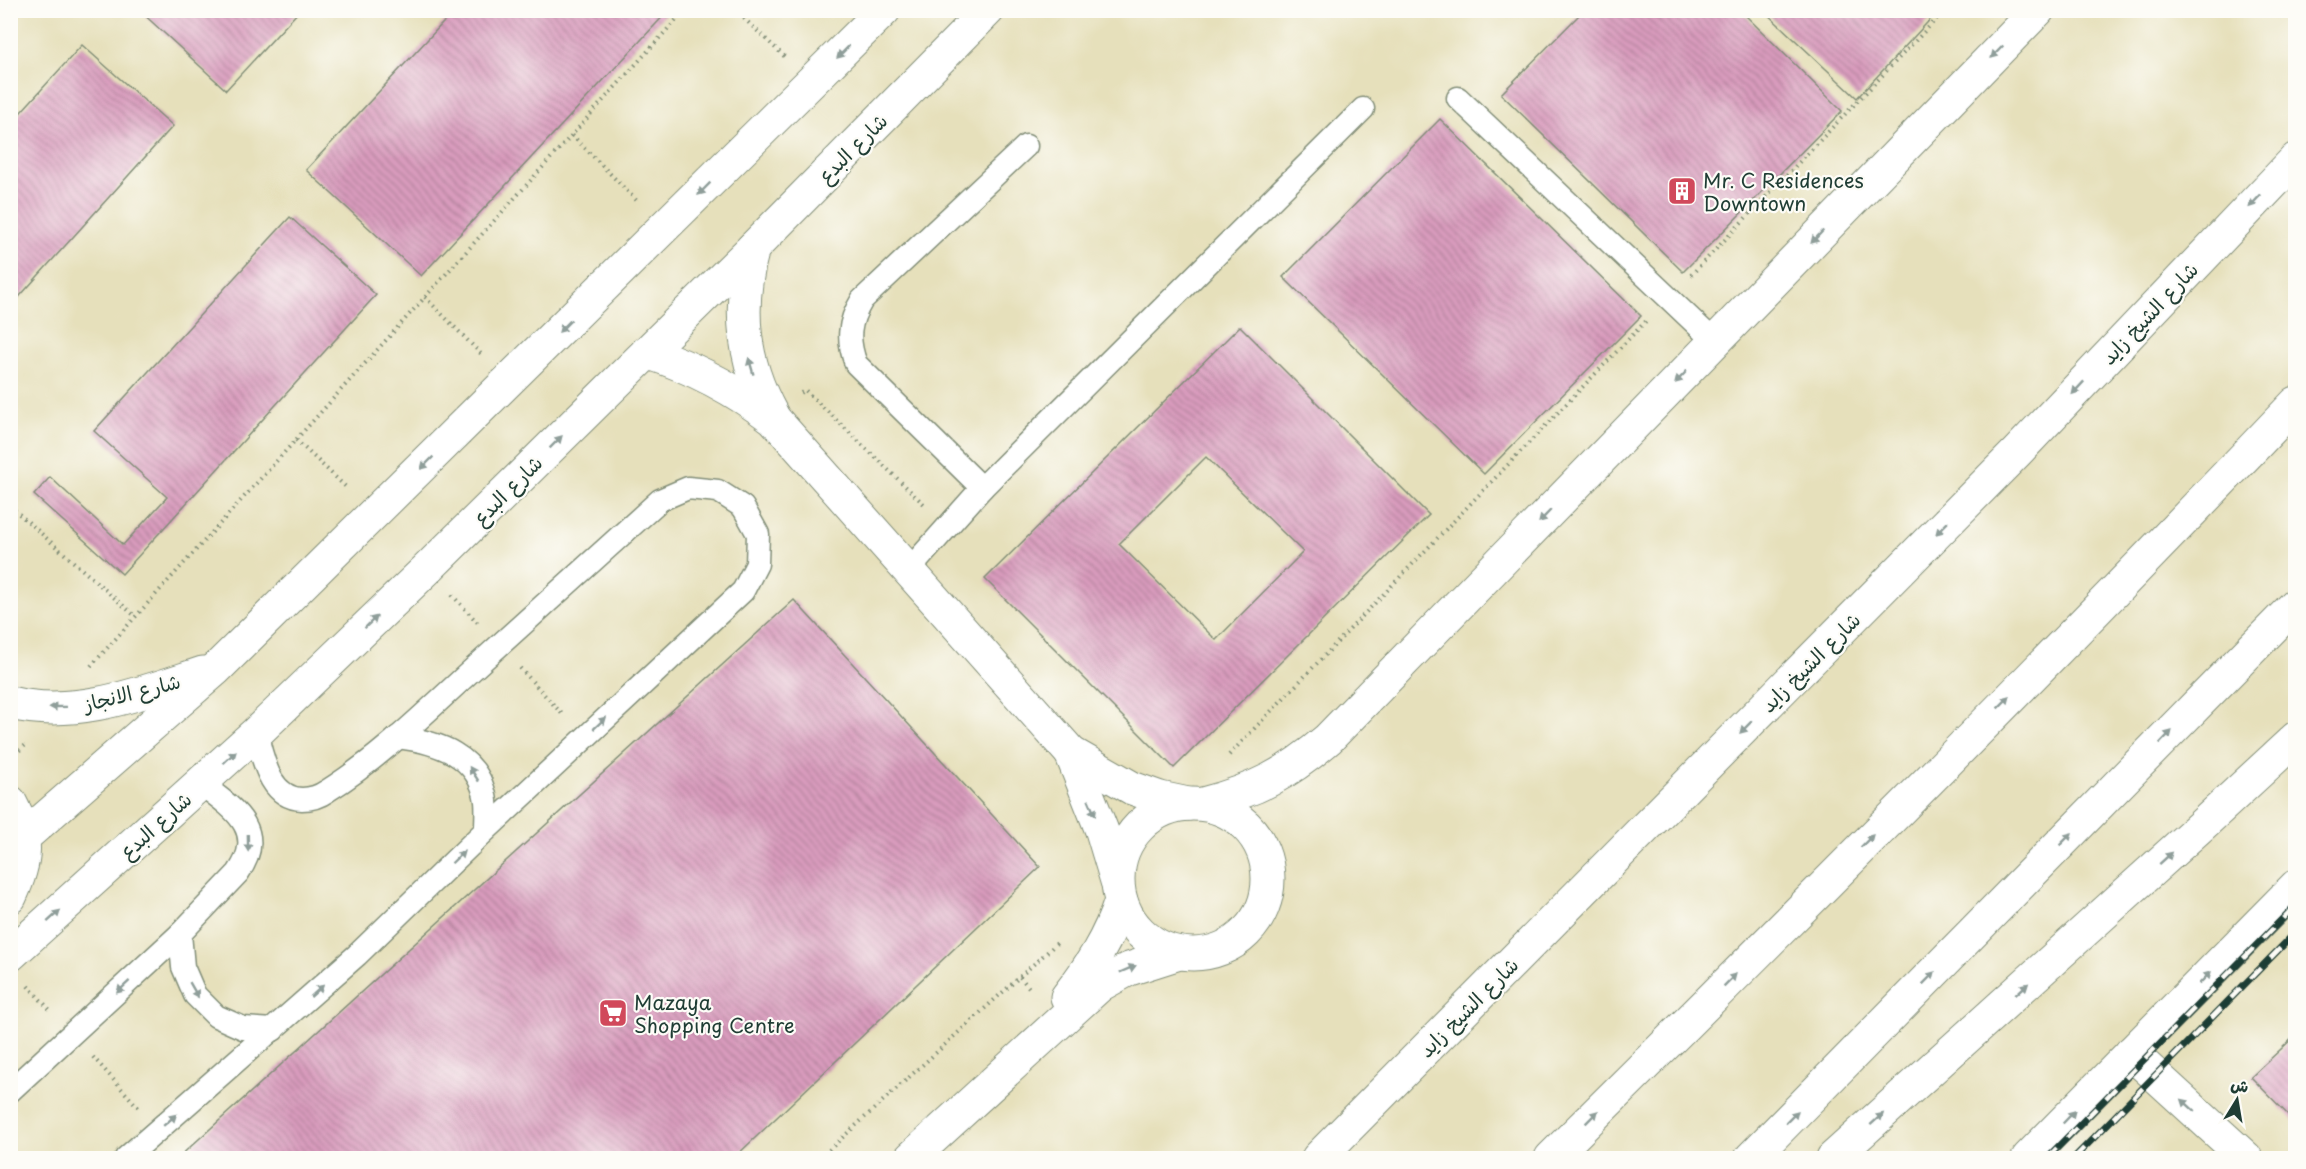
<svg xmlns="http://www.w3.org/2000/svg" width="2306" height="1169" font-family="'Playpen Sans','Playpen Sans Arabic',sans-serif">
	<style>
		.building { fill: url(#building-back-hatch); fill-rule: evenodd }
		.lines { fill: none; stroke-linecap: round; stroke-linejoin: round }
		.lane-casing { stroke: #828e78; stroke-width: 25 }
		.street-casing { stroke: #828e78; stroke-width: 35 }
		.secondary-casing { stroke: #828e78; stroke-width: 35 }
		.highway-casing { stroke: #828e78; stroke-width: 35 }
		.path { stroke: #828e78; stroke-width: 4; stroke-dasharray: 1.5 4.5; stroke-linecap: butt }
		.lane { stroke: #fff; stroke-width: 22 }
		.street { stroke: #fff; stroke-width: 33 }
		.secondary { stroke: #fff; stroke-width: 33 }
		.highway { stroke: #fff; stroke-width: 33 }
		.rail-casing { stroke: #1f3d34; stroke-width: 7 }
		.rail { stroke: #fdfcf7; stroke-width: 4.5; stroke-dasharray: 14; stroke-linecap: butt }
		.oneway { fill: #8f9e9a }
		.labels { text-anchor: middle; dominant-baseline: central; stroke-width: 4.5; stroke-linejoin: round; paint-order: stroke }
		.street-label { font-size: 20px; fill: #1f3d34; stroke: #fdfcf7 }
		.poi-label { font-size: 20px; fill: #1f3d34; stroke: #fdfcf7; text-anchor: start }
	</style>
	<defs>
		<pattern id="building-back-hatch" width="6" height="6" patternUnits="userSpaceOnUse" patternTransform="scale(1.5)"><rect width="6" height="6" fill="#d99bbd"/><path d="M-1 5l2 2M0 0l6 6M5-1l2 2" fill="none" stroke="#af809a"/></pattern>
	</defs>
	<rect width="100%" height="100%" fill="#fdfcf7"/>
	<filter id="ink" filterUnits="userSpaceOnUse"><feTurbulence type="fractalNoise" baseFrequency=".0167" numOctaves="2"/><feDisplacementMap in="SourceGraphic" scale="12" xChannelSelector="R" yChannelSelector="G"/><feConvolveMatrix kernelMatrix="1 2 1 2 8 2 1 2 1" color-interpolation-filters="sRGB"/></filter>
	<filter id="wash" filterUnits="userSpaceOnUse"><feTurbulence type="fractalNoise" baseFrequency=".008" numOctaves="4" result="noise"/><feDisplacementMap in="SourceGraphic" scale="24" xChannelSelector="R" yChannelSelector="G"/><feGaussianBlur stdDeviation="1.35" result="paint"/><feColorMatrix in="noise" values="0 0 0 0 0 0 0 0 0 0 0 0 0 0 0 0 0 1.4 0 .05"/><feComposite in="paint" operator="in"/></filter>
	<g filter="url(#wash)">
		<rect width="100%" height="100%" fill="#e6e0bb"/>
		<g id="blocks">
			<g class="building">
				<polygon points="139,10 300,10 226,90"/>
				<polygon points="455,10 669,10 421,276 306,170"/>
				<polygon points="1584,10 1740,10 1842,111 1683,272 1501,94"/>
				<polygon points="1763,10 1939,10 1857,98"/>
				<polygon points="82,45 173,126 10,307 10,124"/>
				<polygon points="1440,119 1641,316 1484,474 1283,277"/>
				<polygon points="290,217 376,295 122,574 34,495 50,477 123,545 167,497 94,431"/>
				<path d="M 1240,326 L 1429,515 L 1174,768 L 985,579 ZM 1206,457 L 1303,552 L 1216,640 L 1119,544 Z"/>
				<polygon points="794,600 1040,867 734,1158 178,1158"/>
				<polygon points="2296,1035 2296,1123 2251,1077"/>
			</g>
		</g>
	</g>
	<g filter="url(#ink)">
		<use href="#blocks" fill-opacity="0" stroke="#828e78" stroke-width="1.5"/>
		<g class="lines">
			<g class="lane-casing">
				<g id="lane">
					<polyline points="1458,98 1715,342"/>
					<path d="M 982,488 L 856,364 C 847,340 848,323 862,300 L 1026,146"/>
					<polyline points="909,570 982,488 1363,109"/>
					<path d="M 398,737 C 438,742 479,755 486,801 C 487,810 486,821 486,830"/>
					<polyline points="180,934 183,967 195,995 216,1016 243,1028 273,1030"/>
					<path d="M 10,1091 L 180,934 L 238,873 C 268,830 233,808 201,784"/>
					<path d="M 126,1158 L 357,955 L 486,830 L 743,591 L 757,564 L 758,534 L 743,507 L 718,491 L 688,488 L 660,500 C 597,557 534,614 471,671 C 425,713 380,758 327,791 C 320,796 311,799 302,799 C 269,798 263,758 256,733"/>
				</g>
			</g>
			<g class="street-casing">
				<g id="street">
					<path d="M 753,248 C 737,307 742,361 772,415"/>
					<path d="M 647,352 C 695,368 735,389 774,419 L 1071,753 L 1132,788 L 1160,798 L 1188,804"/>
					<polyline points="1071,753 1102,831 1117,881"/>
					<path d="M 1203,804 C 1256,790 1286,775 1328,739 L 2038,10"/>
					<circle cx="1193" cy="879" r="75"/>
					<path d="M 1067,997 C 1091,966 1109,938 1121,901"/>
					<polyline points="2131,1053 2246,1158"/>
					<polyline points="911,1158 1100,985 1129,969 1179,953"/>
					<polyline points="2028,1158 2296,886"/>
				</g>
			</g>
			<g class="secondary-casing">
				<g id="secondary">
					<path d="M 10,703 C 76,719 141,693 203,673"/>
					<path d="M 10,802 C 29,838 27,861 10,897"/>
					<polyline points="10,849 216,669 884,10"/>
					<polyline points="10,955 256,733 427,569 753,248 988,10"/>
				</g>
			</g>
			<g class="highway-casing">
				<g id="highway">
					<polyline points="1318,1158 2017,452 2296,159"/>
					<path d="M 1551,1158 C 1802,910 2052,659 2296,403"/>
					<polyline points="1751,1158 2296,604"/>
					<polyline points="1833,1158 2202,825 2296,738"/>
				</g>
			</g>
			<g class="path">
				<polyline points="735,10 785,57"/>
				<polyline points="572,135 638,202"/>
				<polyline points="1691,275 1945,10"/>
				<polyline points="425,297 483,356"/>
				<polyline points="801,393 805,390 926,506"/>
				<polyline points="296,440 348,489"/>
				<polyline points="10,506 135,616"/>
				<polyline points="452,595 478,623"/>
				<polyline points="91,666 685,10"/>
				<polyline points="520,668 563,715"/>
				<polyline points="1229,755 1646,321"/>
				<polyline points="10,758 27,744"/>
				<polyline points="1020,977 1031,990"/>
				<polyline points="28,986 52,1012"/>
				<polyline points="93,1057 138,1107"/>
				<polyline points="820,1158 1057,943"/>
			</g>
			<use href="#lane" class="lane"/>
			<use href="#street" class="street"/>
			<use href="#secondary" class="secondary"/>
			<use href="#highway" class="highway"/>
			<g class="rail-casing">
				<g id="rail">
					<polyline points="2047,1158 2296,905"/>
					<polyline points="2074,1158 2296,932"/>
				</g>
			</g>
			<use href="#rail" class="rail"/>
		</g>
		<defs><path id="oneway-solid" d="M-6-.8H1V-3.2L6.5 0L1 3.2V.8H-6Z" transform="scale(1.5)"/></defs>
		<g class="oneway">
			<use href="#oneway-solid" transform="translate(843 52) rotate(135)"/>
			<use href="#oneway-solid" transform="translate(1997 52) rotate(134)"/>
			<use href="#oneway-solid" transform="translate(704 189) rotate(135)"/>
			<use href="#oneway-solid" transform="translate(2255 201) rotate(133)"/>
			<use href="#oneway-solid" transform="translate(1817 237) rotate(134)"/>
			<use href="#oneway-solid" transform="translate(565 326) rotate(135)"/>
			<use href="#oneway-solid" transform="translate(751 366) rotate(-106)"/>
			<use href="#oneway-solid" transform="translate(1681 377) rotate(134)"/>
			<use href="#oneway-solid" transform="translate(2078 388) rotate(133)"/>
			<use href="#oneway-solid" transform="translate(556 442) rotate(-45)"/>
			<use href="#oneway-solid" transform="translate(427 463) rotate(135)"/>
			<use href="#oneway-solid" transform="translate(1545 516) rotate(134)"/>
			<use href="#oneway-solid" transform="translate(1942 528) rotate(135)"/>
			<use href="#oneway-solid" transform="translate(371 622) rotate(-44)"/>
			<use href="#oneway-solid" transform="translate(2004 702) rotate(-45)"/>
			<use href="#oneway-solid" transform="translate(58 707) rotate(179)"/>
			<use href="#oneway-solid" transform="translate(600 723) rotate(-43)"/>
			<use href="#oneway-solid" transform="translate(1746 727) rotate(135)"/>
			<use href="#oneway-solid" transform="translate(2166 737) rotate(-46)"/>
			<use href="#oneway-solid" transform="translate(230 757) rotate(-43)"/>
			<use href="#oneway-solid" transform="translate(474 774) rotate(-123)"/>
			<use href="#oneway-solid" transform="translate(1092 808) rotate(67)"/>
			<use href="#oneway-solid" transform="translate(2066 839) rotate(-45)"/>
			<use href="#oneway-solid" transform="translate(1867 841) rotate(-45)"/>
			<use href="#oneway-solid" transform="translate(248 843) rotate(89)"/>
			<use href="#oneway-solid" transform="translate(458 857) rotate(-44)"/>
			<use href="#oneway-solid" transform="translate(2166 858) rotate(-42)"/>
			<use href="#oneway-solid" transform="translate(54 916) rotate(-42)"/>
			<use href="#oneway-solid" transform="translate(1128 969) rotate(-23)"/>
			<use href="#oneway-solid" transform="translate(1929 978) rotate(-45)"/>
			<use href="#oneway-solid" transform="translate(2205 978) rotate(-45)"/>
			<use href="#oneway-solid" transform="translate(1730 980) rotate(-45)"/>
			<use href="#oneway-solid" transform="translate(123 987) rotate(137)"/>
			<use href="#oneway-solid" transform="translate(2022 989) rotate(-42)"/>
			<use href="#oneway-solid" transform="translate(194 990) rotate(60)"/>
			<use href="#oneway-solid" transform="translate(317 991) rotate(-42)"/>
			<use href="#oneway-solid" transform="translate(2188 1105) rotate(-138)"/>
			<use href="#oneway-solid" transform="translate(1592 1117) rotate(-45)"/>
			<use href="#oneway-solid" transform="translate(1792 1117) rotate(-45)"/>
			<use href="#oneway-solid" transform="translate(2069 1117) rotate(-46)"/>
			<use href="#oneway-solid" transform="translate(1877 1119) rotate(-42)"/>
			<use href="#oneway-solid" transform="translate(170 1120) rotate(-41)"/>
		</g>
	</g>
	<defs>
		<g id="building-square" transform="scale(1.5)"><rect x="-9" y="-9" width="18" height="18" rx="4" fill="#d1495b" stroke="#fdfcf7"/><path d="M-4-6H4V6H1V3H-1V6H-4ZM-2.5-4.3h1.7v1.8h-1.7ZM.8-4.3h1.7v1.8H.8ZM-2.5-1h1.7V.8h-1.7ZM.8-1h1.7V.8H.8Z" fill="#fff"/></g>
		<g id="supermarket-square" transform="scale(1.5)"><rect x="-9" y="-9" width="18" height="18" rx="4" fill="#d1495b" stroke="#fdfcf7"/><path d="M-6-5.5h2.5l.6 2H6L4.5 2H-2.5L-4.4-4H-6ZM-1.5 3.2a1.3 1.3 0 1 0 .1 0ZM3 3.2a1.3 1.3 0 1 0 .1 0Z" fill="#fff"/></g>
	</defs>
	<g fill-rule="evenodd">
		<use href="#building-square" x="1682" y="191"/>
		<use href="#supermarket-square" x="613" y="1013"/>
	</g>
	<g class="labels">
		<g class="street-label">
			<text transform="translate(852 148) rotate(-45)">شارع البدع</text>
			<text transform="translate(2149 313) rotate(-47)">شارع الشيخ زايد</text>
			<text transform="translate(507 490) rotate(-45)">شارع البدع</text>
			<text transform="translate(1810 662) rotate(-45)">شارع الشيخ زايد</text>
			<text transform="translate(132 692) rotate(-14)">شارع الانجاز</text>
			<text transform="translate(155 825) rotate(-42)">شارع البدع</text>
			<text transform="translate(1468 1007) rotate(-45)">شارع الشيخ زايد</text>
		</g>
		<g class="poi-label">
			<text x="1703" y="180">Mr. C Residences<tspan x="1703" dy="23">Downtown</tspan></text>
			<text x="634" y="1002">Mazaya<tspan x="634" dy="23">Shopping Centre</tspan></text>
		</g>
	</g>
	<rect width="2306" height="1169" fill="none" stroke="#fdfcf7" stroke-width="36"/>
	<g transform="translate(2237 1100) rotate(11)" stroke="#fdfcf7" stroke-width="4.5" paint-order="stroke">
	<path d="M0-4.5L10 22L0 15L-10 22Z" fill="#1f3d34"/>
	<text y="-9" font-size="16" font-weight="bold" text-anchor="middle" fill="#1f3d34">ش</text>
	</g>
</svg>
